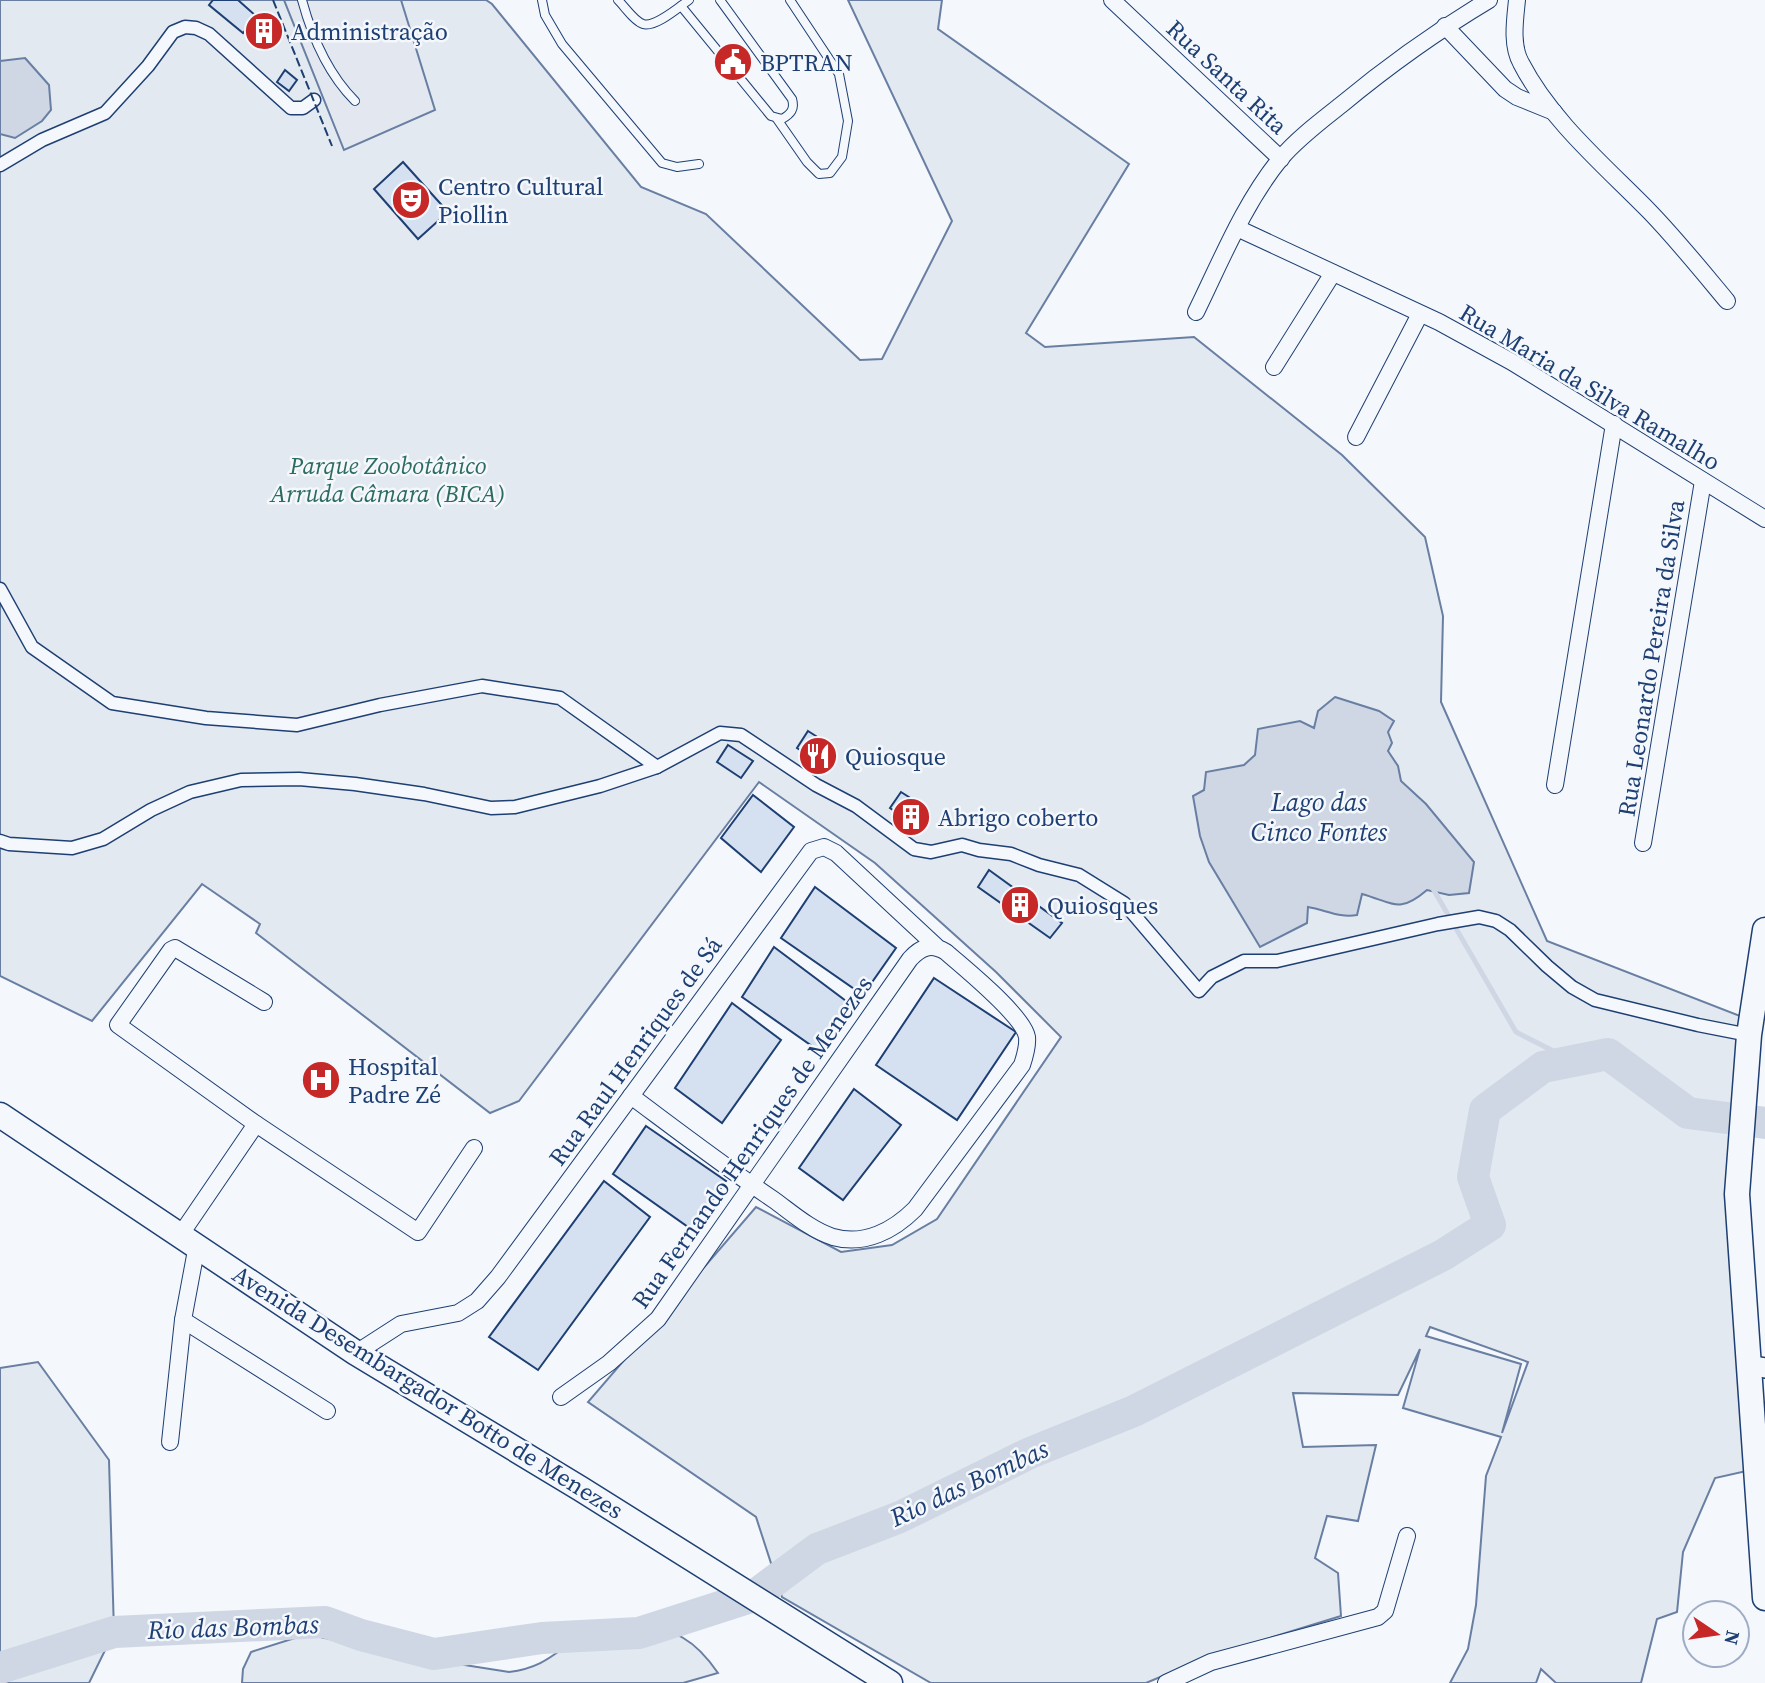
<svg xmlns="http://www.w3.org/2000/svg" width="1765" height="1683" font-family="'Source Serif 4',serif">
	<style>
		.green { fill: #e3e9f0; stroke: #687fa3; stroke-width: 2; fill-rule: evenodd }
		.parking { fill: #e3e8f0; stroke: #687fa3; stroke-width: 2 }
		.water { fill: #cfd7e4; stroke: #687fa3; stroke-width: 2 }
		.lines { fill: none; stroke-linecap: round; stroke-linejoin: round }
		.stream { stroke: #cfd7e4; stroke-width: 5 }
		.river { stroke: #cfd7e4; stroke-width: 32 }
		.building { fill: #d5e0f0; stroke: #1d3f73; stroke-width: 2 }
		.service-casing { stroke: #1d3f73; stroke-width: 10 }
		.pedestrian-casing { stroke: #1d3f73; stroke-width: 15 }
		.minor-casing { stroke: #1d3f73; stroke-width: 18 }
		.tertiary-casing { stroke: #1d3f73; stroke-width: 22 }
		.primary-casing { stroke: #1d3f73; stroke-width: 27 }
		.service { stroke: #f4f7fb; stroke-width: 8 }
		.pedestrian { stroke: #f4f7fb; stroke-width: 12 }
		.minor { stroke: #f4f7fb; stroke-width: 16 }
		.tertiary { stroke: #f4f7fb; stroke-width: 19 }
		.primary { stroke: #f4f7fb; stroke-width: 24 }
		.fence { stroke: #1d3f73; stroke-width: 2; stroke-dasharray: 9 3.5; stroke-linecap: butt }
		.labels { text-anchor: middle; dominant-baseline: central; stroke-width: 5; stroke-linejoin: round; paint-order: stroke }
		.poi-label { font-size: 24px; fill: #1d3f73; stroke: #f4f7fb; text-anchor: start }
		.street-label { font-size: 24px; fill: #1d3f73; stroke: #f4f7fb }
		.park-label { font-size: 24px; font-style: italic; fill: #2c6c60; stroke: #f4f7fb }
		.water-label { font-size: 26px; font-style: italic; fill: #1d3f73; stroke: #f4f7fb }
	</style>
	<rect width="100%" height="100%" fill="#f4f7fb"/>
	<g class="green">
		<path d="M 0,0 L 486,0 L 492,4 L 641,187 L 706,214 L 860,360 L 882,359 L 952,221 L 848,0 L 942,0 L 938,29 L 1129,164 L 1026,333 L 1045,347 L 1194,337 L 1342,455 L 1425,537 L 1443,616 L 1441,702 L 1547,941 L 1758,1023 L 1734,1170 L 1751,1470 L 1715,1478 L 1683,1552 L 1677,1612 L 1657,1619 L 1641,1683 L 1556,1683 L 1541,1669 L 1536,1683 L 1450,1683 L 1468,1649 L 1476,1605 L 1486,1476 L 1501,1437 L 1403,1408 L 1420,1349 L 1398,1395 L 1293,1393 L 1303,1447 L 1376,1445 L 1358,1521 L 1327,1516 L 1315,1558 L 1338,1573 L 1341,1616 L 1208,1657 L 1146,1683 L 931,1683 L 782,1597 L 756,1517 L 588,1402 L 756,1207 L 841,1252 L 892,1245 L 937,1219 L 1061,1037 L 996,972 L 875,863 L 759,782 L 519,1101 L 490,1113 L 256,933 L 260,924 L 202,884 L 92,1021 L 0,976 ZM 1430,1327 L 1528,1362 L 1502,1433 L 1521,1364 L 1426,1336 Z"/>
		<polygon points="38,1362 109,1460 114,1632 89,1683 0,1683 0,1368"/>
		<path d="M 635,1622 C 676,1631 694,1638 718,1673 L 683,1683 L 242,1683 L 243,1669 L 251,1652 L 298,1637 L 316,1636 L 401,1655 L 509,1672 C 550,1667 559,1646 592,1630 C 606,1623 620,1622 635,1622 Z"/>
	</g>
	<polygon class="parking" points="284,0 401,0 435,110 344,150"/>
	<g class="water">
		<polygon points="25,58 49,85 51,110 42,121 15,138 0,134 0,61"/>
		<path d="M 1335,697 L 1379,711 L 1394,721 L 1388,732 L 1392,743 L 1388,751 L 1398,766 L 1401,781 L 1426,804 L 1474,862 L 1469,893 L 1449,895 L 1427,890 C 1399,914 1394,903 1362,894 L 1357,915 C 1339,918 1326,910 1308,907 L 1307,923 L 1260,947 L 1209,862 L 1200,836 L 1193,796 L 1204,790 L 1206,772 L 1244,765 L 1255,755 L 1258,729 L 1300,721 L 1314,728 L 1318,711 Z"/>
	</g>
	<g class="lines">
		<polyline class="stream" points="1432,887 1516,1032 1573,1061"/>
		<polyline class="river" points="0,1668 114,1632 325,1622 361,1635 434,1654 542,1638 639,1633 754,1596 817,1549 900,1517 1030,1453 1134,1411 1443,1255 1490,1225 1473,1177 1485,1110 1543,1067 1608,1054 1688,1113 1765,1123"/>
	</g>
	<g class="building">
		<polygon points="213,0 238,0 256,16 243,33 209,5"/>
		<polygon points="256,24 274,29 272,38 254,32"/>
		<polygon points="285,70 297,80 289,91 277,82"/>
		<polygon points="403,162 448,212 418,239 374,189"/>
		<polygon points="808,731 833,747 821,764 797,748"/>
		<polygon points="728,745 753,761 741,778 717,762"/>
		<polygon points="901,792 926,808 914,825 890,808"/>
		<polygon points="753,795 794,827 761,872 721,838"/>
		<polygon points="989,870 1062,923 1050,938 978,887"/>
		<polygon points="815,887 896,948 863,995 781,938"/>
		<polygon points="774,947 854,1007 822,1053 742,997"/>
		<polygon points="934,978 1016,1032 957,1120 876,1065"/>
		<polygon points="732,1003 781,1040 722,1123 675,1088"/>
		<polygon points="854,1089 901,1125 843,1200 799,1168"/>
		<polygon points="646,1126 726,1181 691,1229 613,1174"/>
		<polygon points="604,1181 650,1217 538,1370 489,1337"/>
	</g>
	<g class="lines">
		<g class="service-casing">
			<g id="service">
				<path d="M 302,0 C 312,37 327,73 355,101"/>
				<polyline points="542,0 545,15 562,44 662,163 677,167 699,164"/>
				<path d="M 618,0 C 625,7 634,21 643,24 C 655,28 679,7 689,0"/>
				<path d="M 681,6 L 771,116 L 782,119 C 791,114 795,109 792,99 L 720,0"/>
				<polyline points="777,119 807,162 819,174 830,173 842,157 848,121 839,74 790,0"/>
			</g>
		</g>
		<g class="pedestrian-casing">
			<g id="pedestrian">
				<polyline points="0,165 42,140 105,113 148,66 173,32 185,27 196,28 209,34 291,108 303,108 314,100"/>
				<polyline points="0,589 32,647 112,703 206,718 297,725 380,705 482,686 560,698 657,767"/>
				<polyline points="0,841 9,844 72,848 103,839 151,810 190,792 241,780 299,779 355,784 424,794 491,808 515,807 600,786 657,767 720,733 741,735 816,785 856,806 914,849 931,852 962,845 979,850 1011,854 1039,865 1079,875 1124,903 1199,991 1212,977 1244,961 1277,961 1438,924 1479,917 1496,921 1510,930 1547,966 1572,987 1595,1000 1698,1025 1749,1035"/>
			</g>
		</g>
		<g class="minor-casing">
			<g id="minor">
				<polyline points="1112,0 1281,159"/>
				<path d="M 1517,0 C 1515,20 1511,45 1521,63 C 1551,121 1605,166 1650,212 C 1677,240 1702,271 1727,301"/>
				<polyline points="1445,26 1505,89 1517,97 1554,112"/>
				<polyline points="1237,228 1439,322 1512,362 1765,519"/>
				<path d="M 1196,312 C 1221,261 1244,203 1281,158 C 1298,138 1321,121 1341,105 C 1388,66 1437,31 1489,0"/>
				<polyline points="1274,367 1333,273"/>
				<polyline points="1356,437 1420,314"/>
				<polyline points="1555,785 1614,424"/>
				<polyline points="1643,843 1703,481"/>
				<polyline points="256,1124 118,1025 171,950 175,948 264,1002"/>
				<polyline points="181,1234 256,1124 418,1232 474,1148"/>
				<polyline points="197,1245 183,1320 327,1411"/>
				<polyline points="356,1353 401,1324 458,1313 477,1301 498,1277 811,851 824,847 836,853 936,946"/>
				<path d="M 561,1397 L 609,1363 L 658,1319 L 910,959 C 921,947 931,943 946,952 C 964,968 1023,1015 1027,1037 C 1028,1046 1025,1056 1022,1065 L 915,1209 C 894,1230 865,1246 833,1237 C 811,1230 792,1213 774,1200 C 725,1167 678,1131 631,1096"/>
				<polyline points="170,1442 183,1320"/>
				<polyline points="1166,1683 1211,1662 1378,1617 1385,1611 1407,1536"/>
			</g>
		</g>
		<g class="tertiary-casing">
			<polyline id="tertiary" points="1748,1365 1765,1368"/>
		</g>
		<g class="primary-casing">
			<g id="primary">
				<polyline points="1765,930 1749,1035 1737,1194 1765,1598"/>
				<polyline points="0,1115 356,1353 581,1489 890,1683"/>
			</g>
		</g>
		<use href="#service" class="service"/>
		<use href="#pedestrian" class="pedestrian"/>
		<use href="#minor" class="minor"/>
		<use href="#tertiary" class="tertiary"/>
		<use href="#primary" class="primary"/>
		<polyline class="fence" points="273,0 332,146"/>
	</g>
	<defs>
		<g id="building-disc" transform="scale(2.0125)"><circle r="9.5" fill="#c62828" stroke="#f4f7fb"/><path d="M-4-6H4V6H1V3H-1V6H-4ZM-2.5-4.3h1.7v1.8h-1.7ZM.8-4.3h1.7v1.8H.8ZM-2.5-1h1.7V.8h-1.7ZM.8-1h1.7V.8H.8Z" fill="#fff"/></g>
		<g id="civic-disc" transform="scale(2.0125)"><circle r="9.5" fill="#c62828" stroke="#f4f7fb"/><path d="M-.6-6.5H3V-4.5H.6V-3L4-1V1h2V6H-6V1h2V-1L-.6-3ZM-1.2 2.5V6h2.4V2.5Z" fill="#fff"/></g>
		<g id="theatre-disc" transform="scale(2.0125)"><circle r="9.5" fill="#c62828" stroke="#f4f7fb"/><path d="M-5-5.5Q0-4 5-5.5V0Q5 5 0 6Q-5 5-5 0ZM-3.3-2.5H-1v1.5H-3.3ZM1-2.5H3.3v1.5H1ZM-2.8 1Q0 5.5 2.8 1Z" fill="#fff"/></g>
		<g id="restaurant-disc" transform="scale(2.0125)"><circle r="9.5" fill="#c62828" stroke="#f4f7fb"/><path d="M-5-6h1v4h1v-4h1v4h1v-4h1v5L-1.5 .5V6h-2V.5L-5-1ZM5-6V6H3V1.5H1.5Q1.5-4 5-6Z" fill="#fff"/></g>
		<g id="hospital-disc" transform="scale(2.0125)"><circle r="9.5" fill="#c62828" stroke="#f4f7fb"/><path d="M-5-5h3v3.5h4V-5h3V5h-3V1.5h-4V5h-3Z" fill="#fff"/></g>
	</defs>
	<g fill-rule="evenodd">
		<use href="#building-disc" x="264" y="31"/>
		<use href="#civic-disc" x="733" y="62"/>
		<use href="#theatre-disc" x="411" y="200"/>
		<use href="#restaurant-disc" x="818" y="756"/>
		<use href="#building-disc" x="911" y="817"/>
		<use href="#building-disc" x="1020" y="905"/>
		<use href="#hospital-disc" x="321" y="1080"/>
	</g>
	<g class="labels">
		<g class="poi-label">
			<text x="291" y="31">Administração</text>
			<text x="760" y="62">BPTRAN</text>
			<text x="438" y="186">Centro Cultural<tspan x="438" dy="28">Piollin</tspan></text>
			<text x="845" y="756">Quiosque</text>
			<text x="938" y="817">Abrigo coberto</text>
			<text x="1047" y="905">Quiosques</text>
			<text x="348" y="1066">Hospital<tspan x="348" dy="28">Padre Zé</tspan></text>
		</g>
		<g class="street-label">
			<text transform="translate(1227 77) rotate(43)">Rua Santa Rita</text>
			<text transform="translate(1590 387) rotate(31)">Rua Maria da Silva Ramalho</text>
			<text transform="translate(1651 658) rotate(-81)">Rua Leonardo Pereira da Silva</text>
			<text transform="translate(635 1051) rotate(-54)">Rua Raul Henriques de Sá</text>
			<text transform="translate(752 1142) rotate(-55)">Rua Fernando Henriques de Menezes</text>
			<text transform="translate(428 1392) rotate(32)">Avenida Desembargador Botto de Menezes</text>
		</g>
		<g class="park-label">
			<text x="388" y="465">Parque Zoobotânico<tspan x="388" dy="28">Arruda Câmara (BICA)</tspan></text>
		</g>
		<g class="water-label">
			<text x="1319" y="802">Lago das<tspan x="1319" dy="30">Cinco Fontes</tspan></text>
			<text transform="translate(969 1483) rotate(-25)">Rio das Bombas</text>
			<text transform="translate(233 1627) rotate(-2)">Rio das Bombas</text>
		</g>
	</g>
	<g transform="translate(1716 1634) rotate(103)"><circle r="33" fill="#f4f7fb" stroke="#9eadc5" stroke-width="2"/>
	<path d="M0-5L12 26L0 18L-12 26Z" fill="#c62828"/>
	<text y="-10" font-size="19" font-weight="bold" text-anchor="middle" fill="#1d3f73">N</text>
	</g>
</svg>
